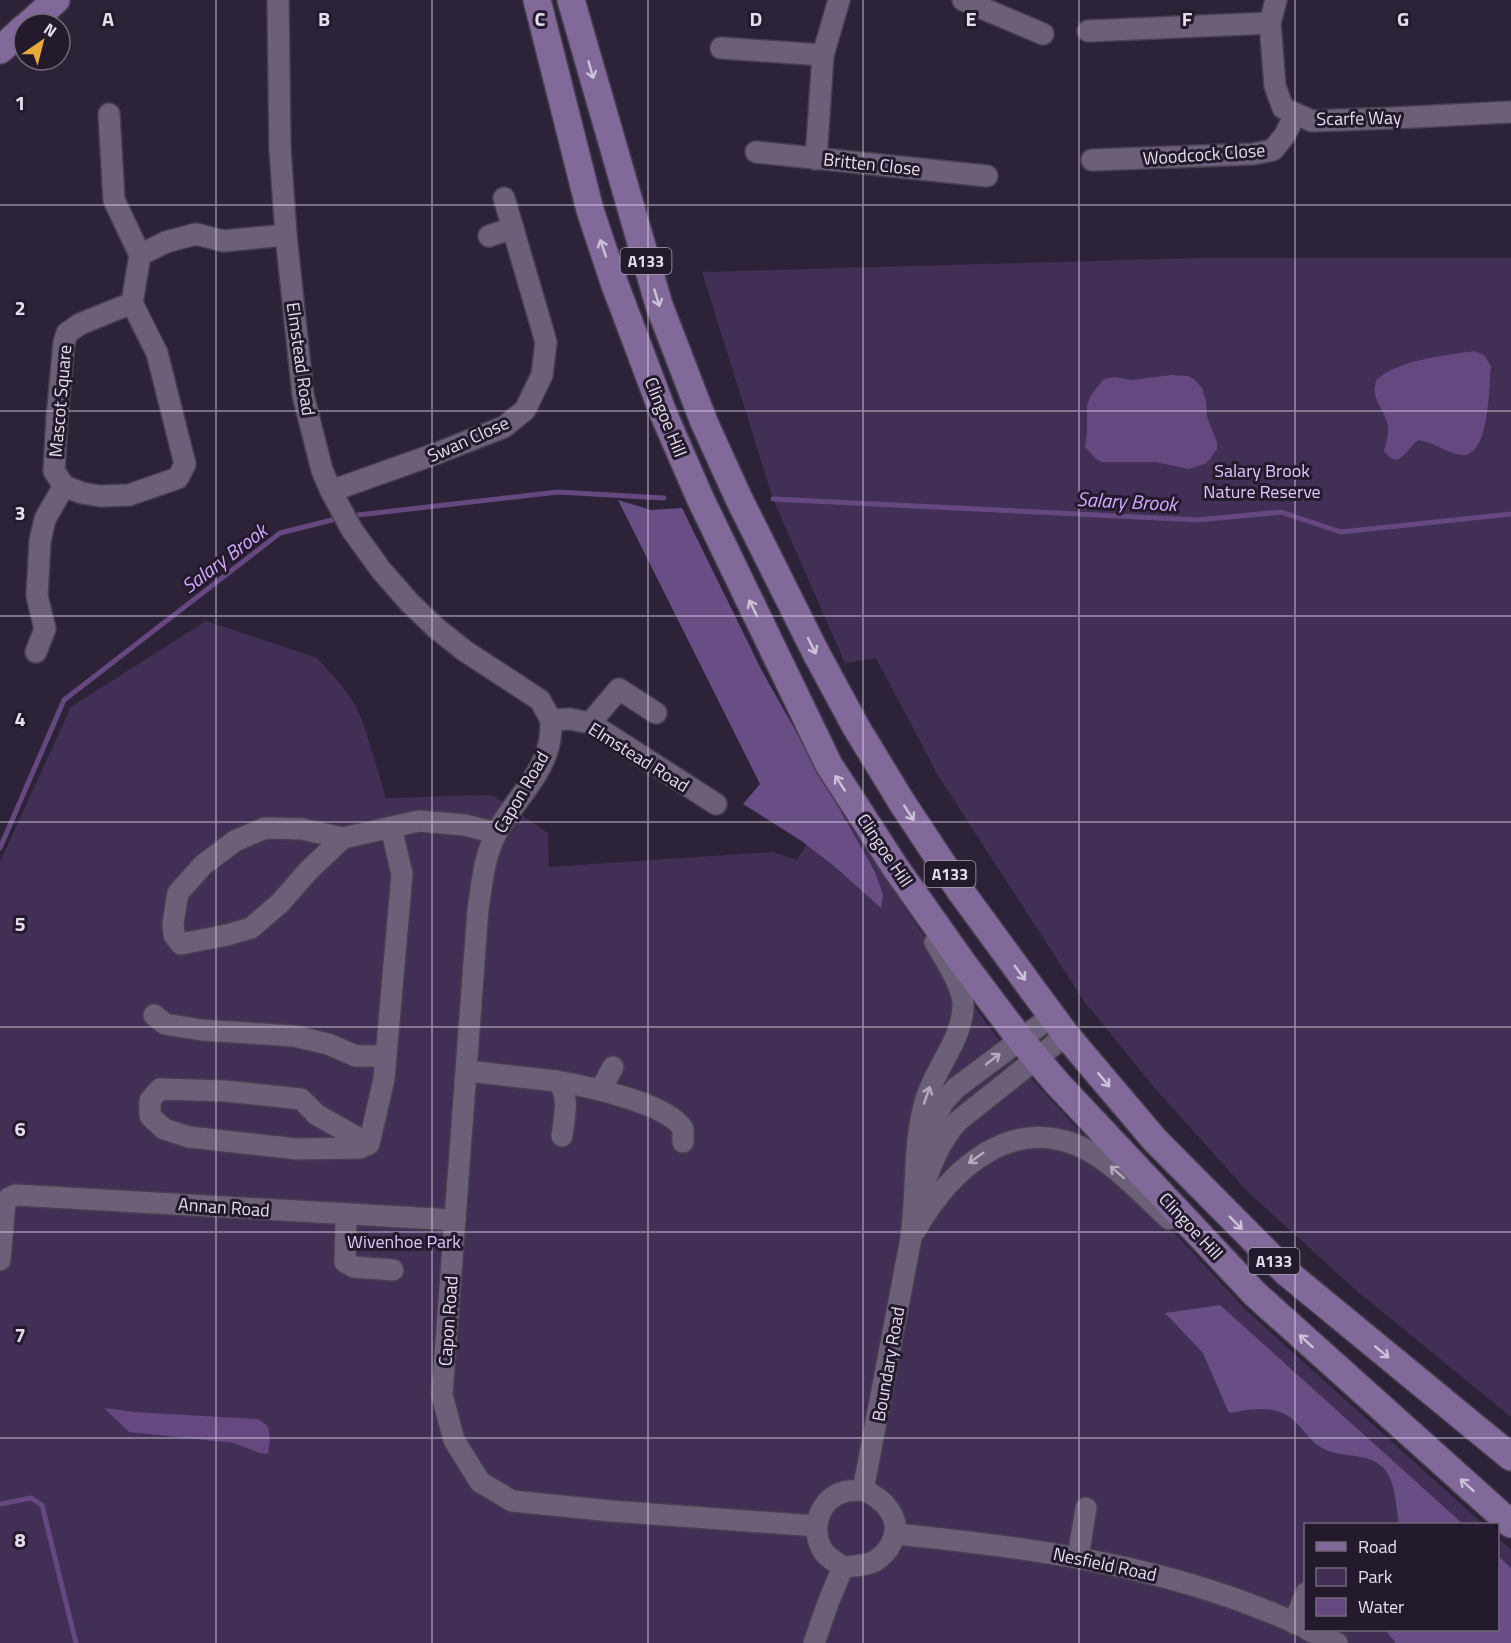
<svg xmlns="http://www.w3.org/2000/svg" width="1511" height="1643" font-family="'Titillium Web',sans-serif">
	<style>
		.green { fill: #422f55 }
		.forest { fill: #694d85 }
		.water { fill: #64487f }
		.lines { fill: none; stroke-linecap: round; stroke-linejoin: round }
		.stream { stroke: #64487f; stroke-width: 5 }
		.minor-casing { stroke: #473e50; stroke-width: 24 }
		.major-casing { stroke: #473e50; stroke-width: 30 }
		.minor { stroke: #6b6078; stroke-width: 21 }
		.major { stroke: #816a9a; stroke-width: 27 }
		.oneway { stroke: #cbc1d8 }
		.oneway2 { stroke: #b4acbe }
		.grid { fill: none; stroke: #e4deec; stroke-width: 1.5; stroke-opacity: 0.55 }
		.labels { text-anchor: middle; dominant-baseline: central; stroke-width: 6; stroke-linejoin: round; paint-order: stroke }
		.shield { fill: #241a2e; stroke: #aaa3b3; stroke-width: 1.5 }
		.shield-label { font-size: 16px; font-weight: bold; fill: #e4deec }
		.street-label { font-size: 18px; fill: #e4deec; stroke: #241a2e }
		.park-label { font-size: 18px; fill: #dec6f9; stroke: #241a2e }
		.water-label { font-size: 20px; font-style: italic; fill: #d3aafe; stroke: #241a2e }
		.grid-label { font-size: 20px; text-anchor: middle; font-weight: bold; fill: #e4deec; stroke: #241a2e; stroke-width: 6; stroke-linejoin: round; paint-order: stroke }
	</style>
	<rect width="100%" height="100%" fill="#2d2338"/>
	<g class="green">
		<polygon points="1198,258 1511,258 1511,1417 1357,1291 1248,1192 1153,1086 1084,1001 939,777 876,658 845,663 773,499 702,272"/>
		<polygon points="206,621 317,658 342,686 355,705 363,722 386,798 492,795 548,833 549,867 773,852 797,860 832,803 868,847 883,874 942,964 1000,1041 1037,1085 1246,1310 1483,1524 1306,1524 1306,1630 1498,1630 1498,1538 1511,1550 1511,1643 0,1643 0,862 71,707"/>
	</g>
	<g class="forest">
		<polygon points="618,500 651,510 682,508 762,671 875,872 883,895 881,908 833,865 800,840 743,804 760,784"/>
		<path d="M 1220,1305 L 1463,1524 L 1399,1524 C 1396,1508 1396,1485 1386,1471 C 1372,1452 1344,1458 1326,1450 C 1306,1441 1300,1419 1280,1412 C 1264,1406 1245,1410 1229,1413 L 1203,1353 L 1165,1313 Z"/>
		<polygon points="1498,1556 1511,1568 1511,1643 1396,1643 1385,1630 1498,1630"/>
	</g>
	<g class="water">
		<path d="M 1474,351 L 1484,355 L 1491,366 C 1489,385 1490,459 1461,455 C 1446,453 1434,442 1418,440 C 1405,451 1399,471 1384,451 C 1386,443 1389,434 1388,426 C 1384,407 1369,399 1377,379 C 1402,359 1442,356 1474,351 Z"/>
		<polygon points="1171,375 1188,376 1194,379 1202,388 1206,401 1207,417 1217,442 1217,449 1210,459 1205,464 1189,469 1155,462 1102,462 1096,459 1085,447 1087,432 1087,405 1091,395 1104,379 1115,377 1131,380"/>
		<polygon points="104,1408 135,1412 258,1419 268,1426 270,1441 268,1454 260,1453 234,1443 129,1432"/>
	</g>
	<g class="lines">
		<g class="stream">
			<polyline points="773,499 1198,520 1281,512 1341,532 1511,514"/>
			<polyline points="349,516 558,492 664,498"/>
			<polyline points="0,848 64,700 280,533 340,518"/>
			<polyline points="0,1504 31,1498 42,1505 76,1643"/>
		</g>
		<g class="minor-casing">
			<g id="minor">
				<polyline points="278,0 280,149 286,235 303,395 322,470 331,491 352,530 381,570 409,602 436,628 465,651 540,700 551,720"/>
				<polyline points="963,0 1043,34"/>
				<polyline points="1276,0 1270,23 1275,86 1283,108 1312,121 1394,118 1511,112"/>
				<polyline points="1088,31 1270,23"/>
				<polyline points="721,48 823,55"/>
				<polyline points="109,114 114,200 140,255"/>
				<polyline points="756,152 987,176"/>
				<polyline points="816,159 823,55 839,0"/>
				<polyline points="1092,160 1253,154 1273,150 1285,135 1295,114"/>
				<polyline points="489,236 513,228"/>
				<polyline points="132,303 80,324 67,333 64,343 57,418 54,471 64,486 82,493 100,496 129,495 178,478 185,464 157,353 132,303 140,255 166,242 196,234 223,241 286,235"/>
				<polyline points="331,491 435,454 504,427 525,410 542,375 546,342 504,198"/>
				<polyline points="36,652 45,629 37,596 40,541 45,519 64,486"/>
				<path d="M 551,720 C 551,728 551,736 549,744 C 541,778 513,802 497,832 C 484,855 482,884 478,909 L 442,1395 L 454,1440 L 480,1482 L 512,1501 L 611,1511 L 816,1526"/>
				<polyline points="551,720 570,719 590,723 716,804"/>
				<polyline points="590,723 619,689 656,713"/>
				<polyline points="343,838 309,870 280,903 251,928 227,935 181,944 174,935 173,923 178,893 203,865 235,841 265,828 302,829 343,838 419,821 465,825 496,833"/>
				<polyline points="154,1015 165,1024 201,1030 294,1036 328,1044 356,1056 386,1056"/>
				<path d="M 467,1071 L 556,1081 C 571,1092 564,1118 562,1136"/>
				<path d="M 556,1081 C 585,1086 668,1103 683,1129 L 683,1142"/>
				<polyline points="601,1089 613,1067"/>
				<polyline points="927,1139 943,1102 956,1088 1052,1016"/>
				<polyline points="369,1144 360,1148 297,1149 189,1137 164,1129 150,1116 150,1100 160,1089 225,1091 301,1099 317,1115 369,1144 384,1079 402,874 391,827"/>
				<path d="M 919,1197 C 930,1169 938,1143 958,1121 L 1066,1035"/>
				<polyline points="346,1224 345,1262 354,1267 393,1270"/>
				<path d="M 915,1231 C 950,1169 1014,1110 1089,1151 C 1119,1168 1144,1196 1169,1219"/>
				<polyline points="0,1260 5,1203 9,1198 16,1195 455,1220"/>
				<path d="M 863,1490 L 911,1238 C 917,1194 913,1149 924,1106 C 932,1071 964,1039 963,1004 C 963,986 944,958 935,942"/>
				<path d="M 863,1490 C 885,1499 904,1520 891,1544 C 888,1550 881,1557 875,1561 C 865,1566 854,1566 843,1567 C 836,1562 826,1557 822,1549 C 810,1528 820,1498 844,1492 C 850,1490 857,1491 863,1490 Z"/>
				<path d="M 896,1534 C 1037,1548 1177,1567 1306,1628"/>
				<polyline points="1078,1557 1086,1508"/>
				<polyline points="1294,1623 1306,1593"/>
				<polyline points="1308,1630 1337,1643"/>
				<polyline points="814,1643 828,1603 843,1567"/>
			</g>
		</g>
		<g class="major-casing">
			<g id="major">
				<polyline points="537,0 590,210 615,285 664,415 700,498 829,765 895,867 962,962 1020,1039 1057,1083 1255,1294 1511,1524"/>
				<polyline points="571,0 659,305 704,422 739,499 816,653 856,727 901,801 959,889 1035,993 1066,1035 1154,1139 1286,1272 1511,1457"/>
				<polyline points="29,24 56,0"/>
				<polyline points="0,50 24,28"/>
			</g>
		</g>
		<use href="#minor" class="minor"/>
		<use href="#major" class="major"/>
	</g>
	<defs><path id="oneway-shaft" d="M-6 0H5M1.5-3L5.5 0L1.5 3" fill="none" stroke-width="1.6" stroke-linecap="round" stroke-linejoin="round" transform="scale(1.5)"/></defs>
	<g class="oneway">
		<use href="#oneway-shaft" transform="translate(591 70) rotate(74)"/>
		<use href="#oneway-shaft" transform="translate(603 248) rotate(-109)"/>
		<use href="#oneway-shaft" transform="translate(657 298) rotate(73)"/>
		<use href="#oneway-shaft" transform="translate(753 608) rotate(-116)"/>
		<use href="#oneway-shaft" transform="translate(812 646) rotate(63)"/>
		<use href="#oneway-shaft" transform="translate(840 783) rotate(-123)"/>
		<use href="#oneway-shaft" transform="translate(909 813) rotate(57)"/>
		<use href="#oneway-shaft" transform="translate(1020 973) rotate(54)"/>
		<use href="#oneway-shaft" transform="translate(1104 1080) rotate(50)"/>
		<use href="#oneway-shaft" transform="translate(1236 1223) rotate(45)"/>
		<use href="#oneway-shaft" transform="translate(1306 1341) rotate(-138)"/>
		<use href="#oneway-shaft" transform="translate(1382 1352) rotate(40)"/>
		<use href="#oneway-shaft" transform="translate(1467 1485) rotate(-138)"/>
	</g>
	<g class="oneway2">
		<use href="#oneway-shaft" transform="translate(993 1059) rotate(-38)"/>
		<use href="#oneway-shaft" transform="translate(927 1095) rotate(-71)"/>
		<use href="#oneway-shaft" transform="translate(976 1158) rotate(145)"/>
		<use href="#oneway-shaft" transform="translate(1117 1172) rotate(-139)"/>
	</g>
	<path class="grid" d="M 216,0 L 216,1643M 432,0 L 432,1643M 648,0 L 648,1643M 863,0 L 863,1643M 1079,0 L 1079,1643M 1295,0 L 1295,1643M 0,205 L 1511,205M 0,411 L 1511,411M 0,616 L 1511,616M 0,822 L 1511,822M 0,1027 L 1511,1027M 0,1232 L 1511,1232M 0,1438 L 1511,1438"/>
	<g class="labels">
		<g class="shield">
			<rect x="620.5" y="248" width="51" height="26" rx="4.5"/>
			<rect x="924.5" y="861" width="51" height="26" rx="4.5"/>
			<rect x="1248.5" y="1248" width="51" height="26" rx="4.5"/>
		</g>
		<g class="shield-label">
			<text x="646" y="261">A133</text>
			<text x="950" y="874">A133</text>
			<text x="1274" y="1261">A133</text>
		</g>
		<g class="street-label">
			<text transform="translate(1359 118) rotate(-1)">Scarfe Way</text>
			<text transform="translate(1204 154) rotate(-4)">Woodcock Close</text>
			<text transform="translate(872 164) rotate(6)">Britten Close</text>
			<text transform="translate(301 359) rotate(82)">Elmstead Road</text>
			<text transform="translate(60 401) rotate(-85)">Mascot Square</text>
			<text transform="translate(666 417) rotate(68)">Clingoe Hill</text>
			<text transform="translate(468 439) rotate(-24)">Swan Close</text>
			<text transform="translate(639 757) rotate(32)">Elmstead Road</text>
			<text transform="translate(521 792) rotate(-60)">Capon Road</text>
			<text transform="translate(885 850) rotate(56)">Clingoe Hill</text>
			<text transform="translate(224 1207) rotate(4)">Annan Road</text>
			<text transform="translate(1191 1226) rotate(47)">Clingoe Hill</text>
			<text transform="translate(448 1321) rotate(-86)">Capon Road</text>
			<text transform="translate(888 1364) rotate(-80)">Boundary Road</text>
			<text transform="translate(1105 1564) rotate(12)">Nesfield Road</text>
		</g>
		<g class="park-label">
			<text x="1262" y="470">Salary Brook<tspan x="1262" dy="21">Nature Reserve</tspan></text>
			<text x="404" y="1241">Wivenhoe Park</text>
		</g>
		<g class="water-label">
			<text transform="translate(1127 501) rotate(3)">Salary Brook</text>
			<text transform="translate(224 558) rotate(-37)">Salary Brook</text>
		</g>
	</g>
	<g class="grid-label">
		<text x="108" y="26">A</text>
		<text x="324" y="26">B</text>
		<text x="540" y="26">C</text>
		<text x="756" y="26">D</text>
		<text x="971" y="26">E</text>
		<text x="1187" y="26">F</text>
		<text x="1403" y="26">G</text>
		<text x="20" y="110">1</text>
		<text x="20" y="315">2</text>
		<text x="20" y="520">3</text>
		<text x="20" y="726">4</text>
		<text x="20" y="931">5</text>
		<text x="20" y="1136">6</text>
		<text x="20" y="1342">7</text>
		<text x="20" y="1547">8</text>
	</g>
	<rect x="1304" y="1523" width="195" height="108" fill="#241a2e" stroke="#71687a" stroke-width="1.5"/>
	<rect x="1316" y="1542" width="30" height="9" fill="#816a9a" stroke="#71687a" stroke-width="1.5"/>
	<text x="1358" y="1553" font-size="18" fill="#e4deec">Road</text>
	<rect x="1316" y="1568" width="30" height="18" fill="#422f55" stroke="#71687a" stroke-width="1.5"/>
	<text x="1358" y="1583" font-size="18" fill="#e4deec">Park</text>
	<rect x="1316" y="1598" width="30" height="18" fill="#64487f" stroke="#71687a" stroke-width="1.5"/>
	<text x="1358" y="1613" font-size="18" fill="#e4deec">Water</text>
	<g transform="translate(42 42) rotate(35)"><circle r="28" fill="#241a2e" stroke="#71687a" stroke-width="1.5"/>
	<path d="M0-4.5L10 22L0 15L-10 22Z" fill="#e8ab37"/>
	<text y="-9" font-size="16" font-weight="bold" text-anchor="middle" fill="#e4deec">N</text>
	</g>
</svg>
